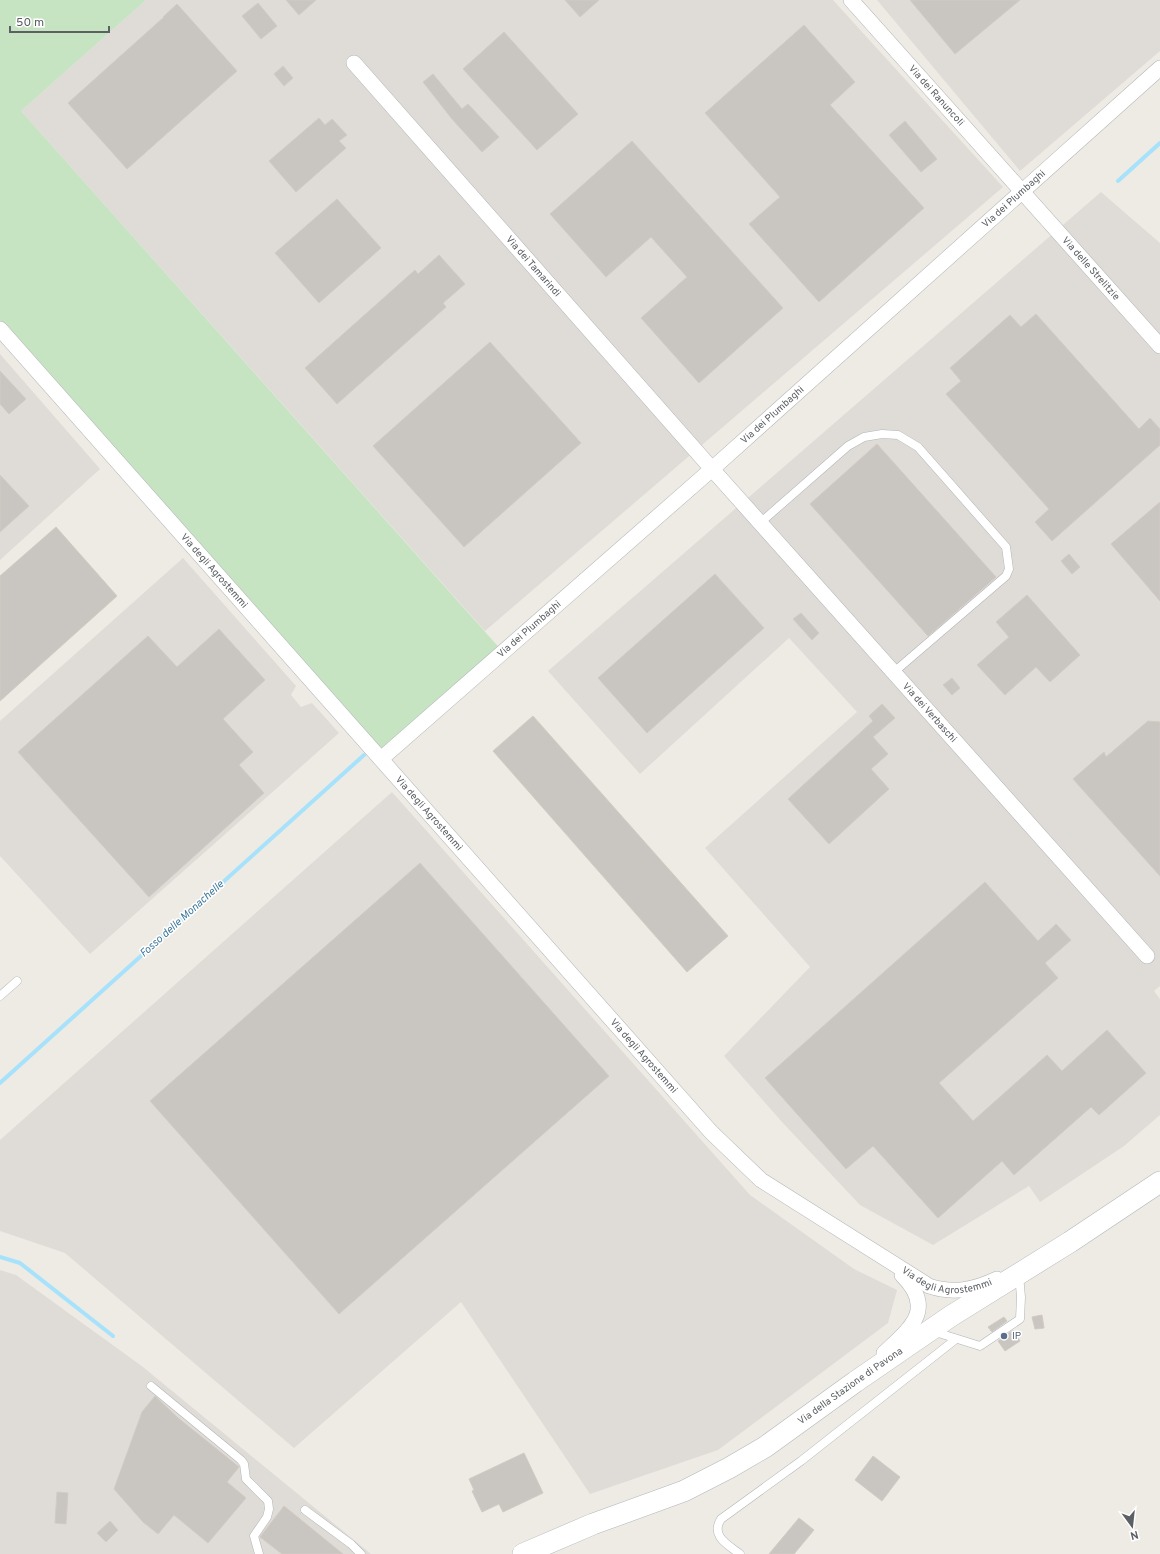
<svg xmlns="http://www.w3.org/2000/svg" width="1160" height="1554" font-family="Overpass,sans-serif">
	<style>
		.industrial { fill: #dfdcd8 }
		.green { fill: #c6e4c1 }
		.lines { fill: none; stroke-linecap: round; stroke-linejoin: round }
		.stream { stroke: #a6e2fb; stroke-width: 4 }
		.building { fill: #c9c5c1; stroke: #d2cbc2 }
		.lane-casing { stroke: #b1b5b8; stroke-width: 9 }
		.street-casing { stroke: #b1b5b8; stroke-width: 16 }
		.secondary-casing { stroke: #b3b7bb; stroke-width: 22 }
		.lane { stroke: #fff; stroke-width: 8 }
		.street { stroke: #fff; stroke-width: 15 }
		.secondary { stroke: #fff; stroke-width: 21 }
		.service-dot { fill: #5c6f8a; stroke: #fff; stroke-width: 1.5 }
		.labels { text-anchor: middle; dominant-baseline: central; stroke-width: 3; stroke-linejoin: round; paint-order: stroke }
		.street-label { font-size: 10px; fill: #5c6064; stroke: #fff }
		.service-label { font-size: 10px; fill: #4e5e75; stroke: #fff; text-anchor: start }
		.water-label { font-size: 11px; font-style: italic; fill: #3e789b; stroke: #fff }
	</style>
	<rect width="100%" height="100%" fill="#eeeae4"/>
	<g class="industrial">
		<polygon points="146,0 833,0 1003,187 485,631 21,111"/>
		<polygon points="877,0 1160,0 1160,51 1020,171"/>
		<polygon points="1101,192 1160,243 1160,986 1154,991 1160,999 1160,1115 1124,1146 1040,1202 1029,1186 933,1245 860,1205 782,1122 724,1056 810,967 705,848 857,712 789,638 640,774 548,671"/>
		<polygon points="0,354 100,469 0,560"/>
		<polygon points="183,558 296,686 291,695 301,707 312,703 339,733 90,954 0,856 0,721"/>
		<polygon points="392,792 750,1195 854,1269 897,1290 888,1323 718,1450 590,1494 461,1302 294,1448 65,1253 0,1231 0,1140"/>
		<polygon points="0,1270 16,1275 143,1367 371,1554 0,1554"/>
	</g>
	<polygon class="green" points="0,0 146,0 21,111 503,652 381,759 0,329"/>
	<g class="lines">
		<g class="stream">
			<polyline points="1118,181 1160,143"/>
			<polyline points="0,1083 364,755"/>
			<polyline points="0,1257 20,1263 113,1336"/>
		</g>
	</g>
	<g class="building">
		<polygon points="286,0 316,0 299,15"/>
		<polygon points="565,0 599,0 580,17"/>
		<polygon points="910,0 1020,0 955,54"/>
		<polygon points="258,3 277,26 261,39 242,16"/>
		<polygon points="177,4 237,71 127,169 68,103 164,17 163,17"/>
		<polygon points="804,25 855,82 830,105 924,208 819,302 749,224 780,197 705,113"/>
		<polygon points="504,32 578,114 537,150 463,69"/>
		<polygon points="283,66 293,78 284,86 274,74"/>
		<polygon points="433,74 462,109 468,104 499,137 482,152 452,119 423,82"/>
		<polygon points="319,118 325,125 332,119 347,135 339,141 346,148 296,192 269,161"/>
		<polygon points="905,121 937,159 921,172 889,135"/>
		<polygon points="632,141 783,308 699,383 641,318 687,277 651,237 606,277 550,214"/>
		<polygon points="337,199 381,248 319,303 275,253"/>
		<polygon points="439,255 465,284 443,303 446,307 337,404 305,368 415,270 418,274"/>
		<polygon points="1036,314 1139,429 1150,418 1160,429 1160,445 1052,541 1035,522 1049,509 946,394 961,381 950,368 1010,315 1021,327"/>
		<polygon points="490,342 581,443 464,547 373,446"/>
		<polygon points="0,371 26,399 9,414 0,404"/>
		<polygon points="877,444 996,577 928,636 810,504"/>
		<polygon points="0,475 29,506 0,532"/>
		<polygon points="1160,502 1160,601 1111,544"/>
		<polygon points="56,527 117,596 0,701 0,576"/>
		<polygon points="1069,554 1080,567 1072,574 1061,561"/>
		<polygon points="715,574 764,628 647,733 598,678"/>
		<polygon points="1027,595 1080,655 1050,682 1036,667 1005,695 977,665 1009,637 996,622"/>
		<polygon points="801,613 819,633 812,640 793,619"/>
		<polygon points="219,629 265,680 223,719 253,752 239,765 264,793 149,897 18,752 148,636 177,667"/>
		<polygon points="952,678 960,688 952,695 943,685"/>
		<polygon points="882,704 895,718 873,737 888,754 871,769 889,789 829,844 788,799 873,721 869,716"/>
		<polygon points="533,716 728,936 687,972 493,751"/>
		<polygon points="1148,721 1160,722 1160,876 1073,779 1104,752 1106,757"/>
		<polygon points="420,863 609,1076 339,1314 150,1101"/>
		<polygon points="985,882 1038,941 1056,924 1071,940 1045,963 1058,978 939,1083 973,1121 1047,1055 1062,1071 1107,1030 1146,1073 1099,1115 1091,1107 1014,1175 1002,1161 938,1218 873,1146 846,1169 765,1078"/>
		<polygon points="1042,1315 1044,1328 1035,1329 1032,1317"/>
		<polygon points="1004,1317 1007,1321 992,1332 988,1327"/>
		<polygon points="1013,1330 1020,1341 1005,1351 998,1341"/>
		<polygon points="155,1396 177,1417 239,1467 227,1482 246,1498 208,1543 174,1515 158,1534 143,1522 114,1489 142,1412"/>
		<polygon points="524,1453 543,1493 503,1512 499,1504 482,1512 472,1491 474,1490 469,1479"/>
		<polygon points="873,1456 900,1477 882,1501 855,1480"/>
		<polygon points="57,1492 68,1493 66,1524 55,1523"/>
		<polygon points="284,1506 343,1554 282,1554 260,1537"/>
		<polygon points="799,1518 814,1530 794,1554 769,1554"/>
		<polygon points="110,1521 118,1530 106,1542 97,1533"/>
	</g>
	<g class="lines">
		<g class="lane-casing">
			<g id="lane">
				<polyline points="760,523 848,446 864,437 882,434 898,435 918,447 1006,547 1009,569 1006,576 894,672"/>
				<polyline points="0,996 17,981"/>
				<polyline points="932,1331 980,1346 1020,1319 1021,1297 1019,1275"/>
				<polyline points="151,1386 241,1460 244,1464 246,1479 268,1501 269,1509 267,1517 254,1536 259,1554"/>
				<polyline points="305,1510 351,1544 361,1554"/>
				<path d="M 740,1554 C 728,1545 710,1536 721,1519 L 801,1461 L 956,1339"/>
			</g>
		</g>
		<g class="street-casing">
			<g id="street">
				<path id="s1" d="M 851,0 L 1160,346"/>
				<path id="s2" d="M 354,63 L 712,469 L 1147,956"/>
				<path id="s3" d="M 0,329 L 711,1132 L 761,1180 L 929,1286 C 953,1294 974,1290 997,1279"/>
				<path id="s4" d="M 381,759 L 712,469 L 1160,68"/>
				<path d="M 884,1353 C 911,1328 936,1309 902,1275"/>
			</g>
		</g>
		<g class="secondary-casing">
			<g id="secondary">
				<path id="s5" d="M 523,1554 L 593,1524 L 684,1491 L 729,1468 L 765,1447 L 855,1382 L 951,1316 L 1070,1242 L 1160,1182"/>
			</g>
		</g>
		<use href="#lane" class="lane"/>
		<use href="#street" class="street"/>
		<use href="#secondary" class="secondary"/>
	</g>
	<circle class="service-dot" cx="1004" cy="1336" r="4"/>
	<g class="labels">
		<g class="street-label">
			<text stroke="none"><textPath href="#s1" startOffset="128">Via dei Ranuncoli</textPath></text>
			<text stroke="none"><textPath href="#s4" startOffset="845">Via dei Plumbaghi</textPath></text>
			<text stroke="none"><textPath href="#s2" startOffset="271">Via dei Tamarindi</textPath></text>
			<text stroke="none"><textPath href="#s1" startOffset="360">Via delle Strelitzie</textPath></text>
			<text stroke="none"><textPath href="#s4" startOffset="521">Via dei Plumbaghi</textPath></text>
			<text stroke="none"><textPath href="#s3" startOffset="323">Via degli Agrostemmi</textPath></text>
			<text stroke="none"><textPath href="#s4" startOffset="197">Via dei Plumbaghi</textPath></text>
			<text stroke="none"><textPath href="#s2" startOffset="868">Via dei Verbaschi</textPath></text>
			<text stroke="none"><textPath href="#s3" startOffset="647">Via degli Agrostemmi</textPath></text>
			<text stroke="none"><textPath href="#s3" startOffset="971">Via degli Agrostemmi</textPath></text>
			<text stroke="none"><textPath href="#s3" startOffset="1357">Via degli Agrostemmi</textPath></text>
			<text stroke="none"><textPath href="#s5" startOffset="370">Via della Stazione di Pavona</textPath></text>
		</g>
		<g class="service-label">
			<text x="1012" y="1336">IP</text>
		</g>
		<g class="water-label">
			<text transform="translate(182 919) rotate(-42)">Fosso delle Monachelle</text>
		</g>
	</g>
	<g transform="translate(1132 1526) rotate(165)" stroke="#ffffff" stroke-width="3" paint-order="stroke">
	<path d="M0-3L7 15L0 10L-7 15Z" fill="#5c6064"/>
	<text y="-6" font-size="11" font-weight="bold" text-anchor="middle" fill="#5c6064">N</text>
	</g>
	<path d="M10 26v6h99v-6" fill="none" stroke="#5c6064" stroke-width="2"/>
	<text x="16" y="26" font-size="12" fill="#5c6064" stroke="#ffffff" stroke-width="3" paint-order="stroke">50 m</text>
</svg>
